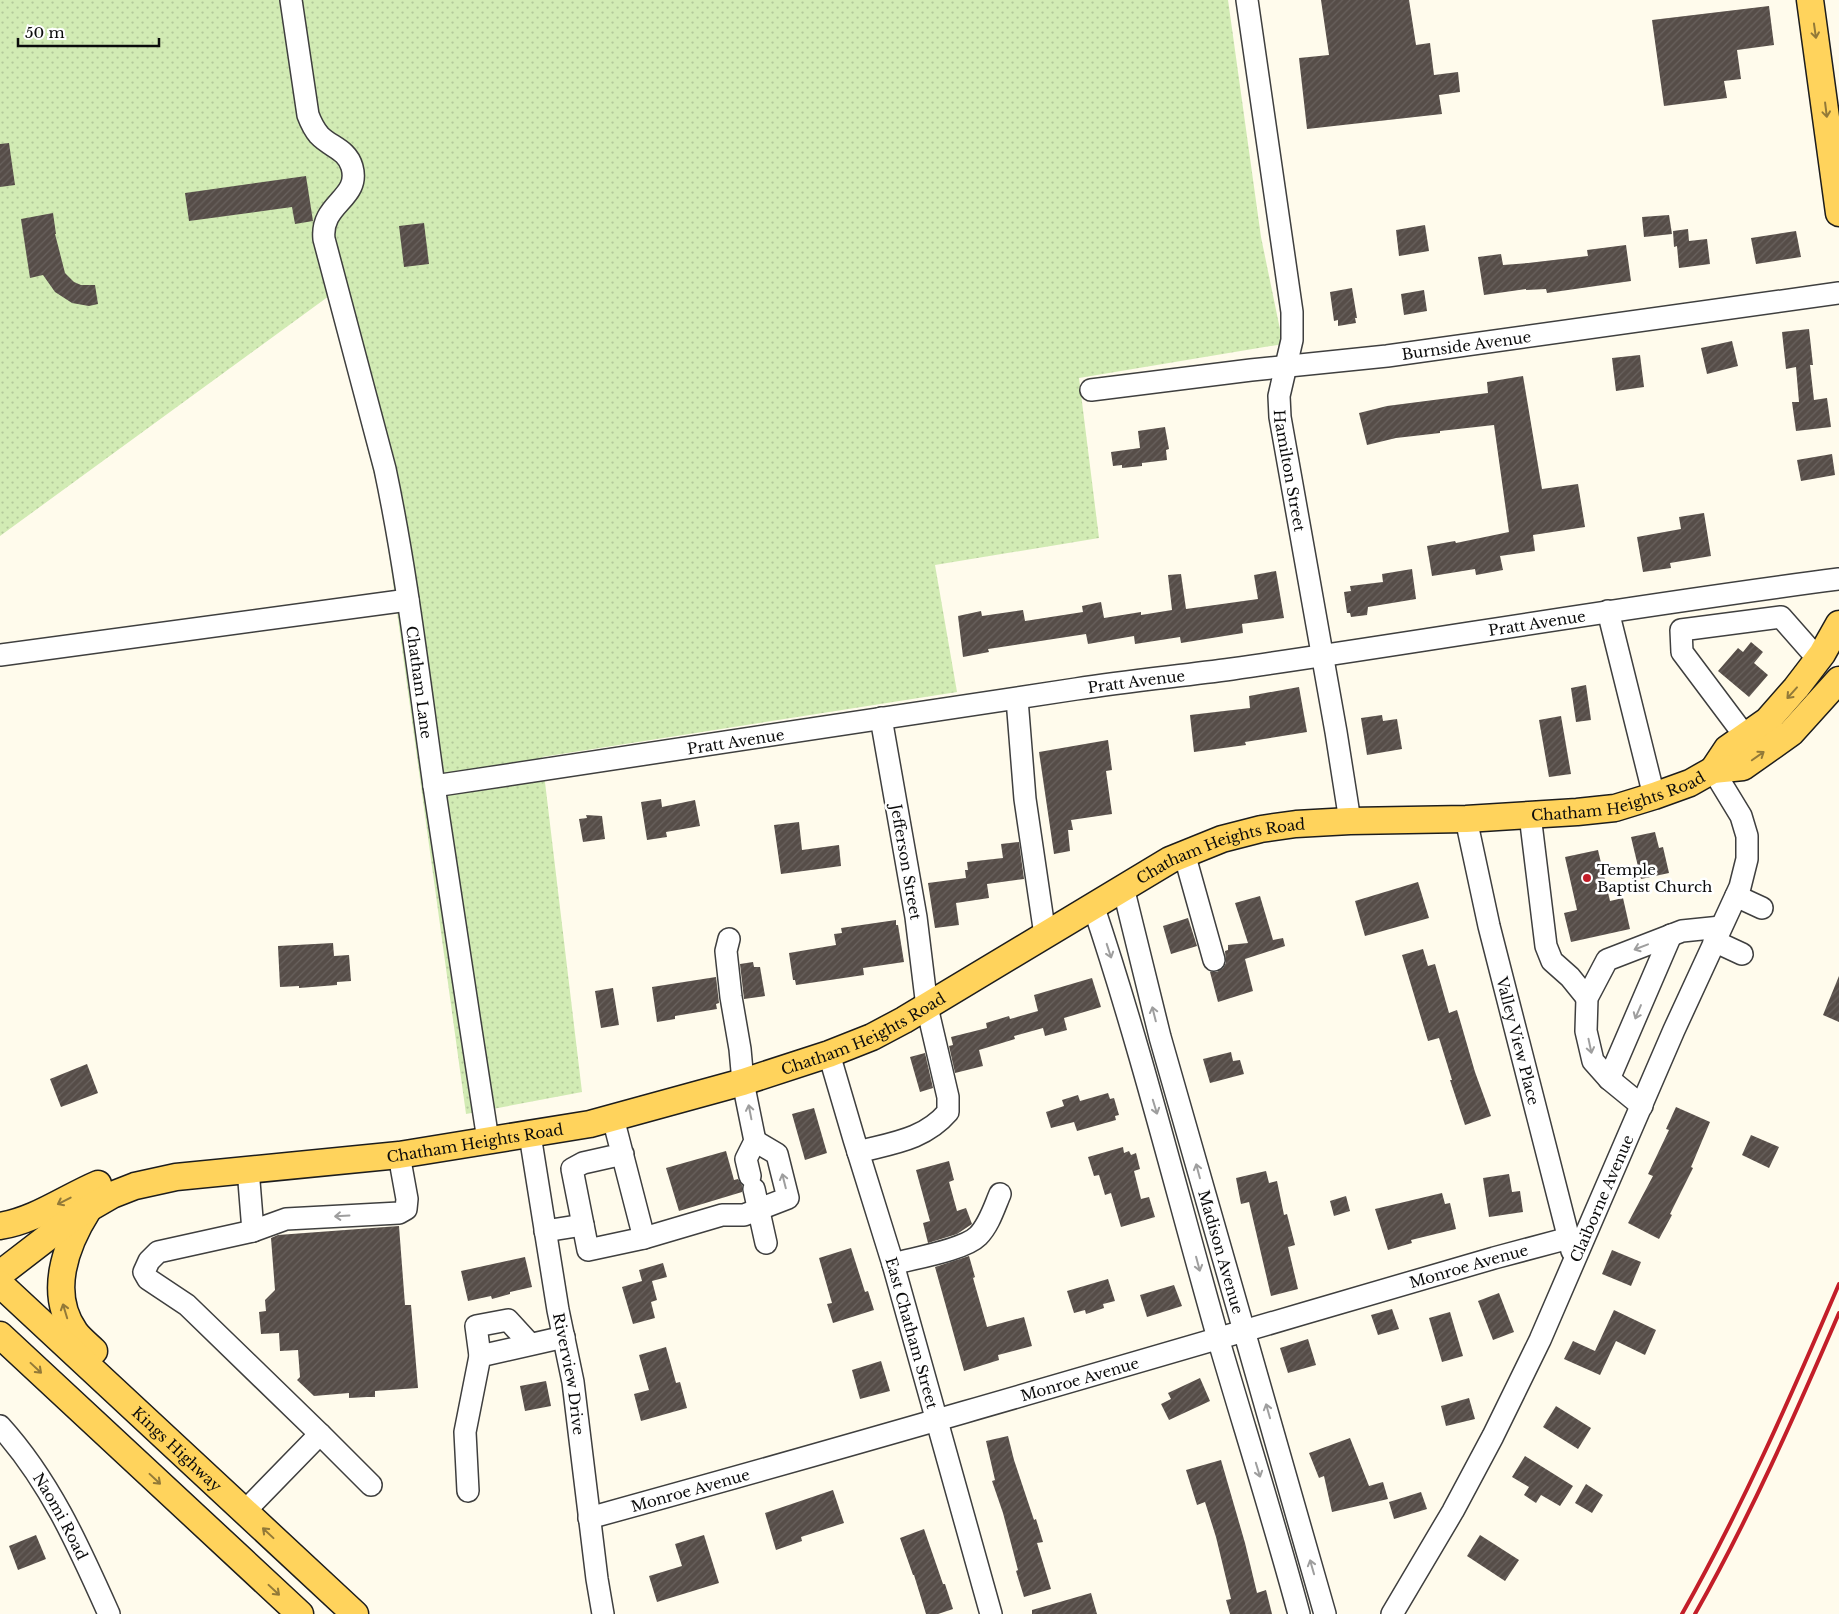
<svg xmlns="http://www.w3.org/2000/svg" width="1839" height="1614" font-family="'Libre Baskerville',serif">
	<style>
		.park { fill: url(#park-dots) }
		.building { fill: url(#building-hatch) }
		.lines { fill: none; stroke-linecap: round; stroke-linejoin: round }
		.minor-casing { stroke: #3f3f3f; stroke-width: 24 }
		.major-casing { stroke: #1d1d1d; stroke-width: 29 }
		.minor { stroke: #fff; stroke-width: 21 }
		.major { stroke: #ffd35c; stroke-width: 26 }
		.rail { stroke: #c31e29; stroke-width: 4 }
		.oneway { stroke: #927938 }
		.oneway2 { stroke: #9e9e9e }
		.poi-dot { fill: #c31e29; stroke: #fff; stroke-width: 2 }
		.labels { text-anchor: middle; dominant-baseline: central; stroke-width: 5; stroke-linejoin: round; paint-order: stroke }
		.street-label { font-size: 15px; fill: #0c0c0c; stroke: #fff }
		.poi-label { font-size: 15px; fill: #0c0c0c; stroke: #fff; text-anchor: start }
	</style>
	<defs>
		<pattern id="park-dots" width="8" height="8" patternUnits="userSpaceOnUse" patternTransform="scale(1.25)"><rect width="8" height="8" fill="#d2ebb4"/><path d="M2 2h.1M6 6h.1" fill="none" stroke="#b3c89a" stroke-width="1.8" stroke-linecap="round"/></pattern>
		<pattern id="building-hatch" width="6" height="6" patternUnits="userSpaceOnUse" patternTransform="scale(1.25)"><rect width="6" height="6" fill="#564d48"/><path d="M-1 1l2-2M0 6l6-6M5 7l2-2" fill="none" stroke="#69625e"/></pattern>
	</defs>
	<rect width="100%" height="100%" fill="#fffbec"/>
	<polygon class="park" points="0,0 1228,0 1261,237 1283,344 1079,378 1099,538 935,565 957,692 542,757 582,1092 466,1114 383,510 329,296 0,536"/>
	<g class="building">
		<polygon points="1321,0 1409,0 1416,45 1430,43 1434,75 1458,72 1460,92 1439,95 1442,114 1307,129 1299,58 1329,55"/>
		<polygon points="1769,6 1774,45 1737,50 1741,79 1724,81 1727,98 1664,106 1652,20"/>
		<polygon points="9,143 15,185 0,187 0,144"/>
		<polygon points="306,176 313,221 295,224 292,207 189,221 185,193"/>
		<polygon points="53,213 56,234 55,234 65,273 74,282 81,285 95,285 98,304 89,306 72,303 55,292 43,275 30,278 21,219"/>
		<polygon points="1669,215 1672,234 1644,237 1642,217"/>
		<polygon points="424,223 429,264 404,267 399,226"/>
		<polygon points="1425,225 1429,251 1399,256 1396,230"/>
		<polygon points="1688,229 1689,241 1707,239 1710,264 1679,268 1677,246 1674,247 1673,231"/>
		<polygon points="1796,231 1801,257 1756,264 1751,238"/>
		<polygon points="1626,245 1631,281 1547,293 1546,289 1526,290 1526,289 1484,295 1478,257 1501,254 1503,265 1528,263 1588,256 1587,250"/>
		<polygon points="1352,288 1357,318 1355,318 1356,323 1338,326 1338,320 1334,321 1330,292"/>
		<polygon points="1424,290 1427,311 1404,315 1401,294"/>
		<polygon points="1809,329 1813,365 1810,365 1814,400 1827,398 1831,427 1796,431 1792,402 1799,402 1796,367 1786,369 1782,332"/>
		<polygon points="1732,341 1738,366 1707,374 1701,348"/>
		<polygon points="1640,355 1644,387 1616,391 1612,358"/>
		<polygon points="1523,376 1542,489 1578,484 1585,527 1533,535 1535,551 1500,556 1503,570 1476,575 1475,569 1432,576 1427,546 1455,541 1456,543 1509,532 1494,425 1440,431 1440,433 1396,438 1367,445 1359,413 1387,406 1488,393 1487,382"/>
		<polygon points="1165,427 1169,449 1166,450 1167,460 1142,463 1142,466 1122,468 1122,465 1113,466 1111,452 1140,448 1138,431"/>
		<polygon points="1832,454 1835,475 1801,481 1797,460"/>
		<polygon points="1704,513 1711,556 1670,563 1671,568 1643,572 1637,537 1681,529 1679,517"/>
		<polygon points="1412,569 1416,599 1368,607 1367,615 1351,617 1350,613 1347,613 1344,592 1351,591 1350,586 1383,582 1382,574"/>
		<polygon points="1276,571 1284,618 1242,624 1243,633 1181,643 1180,637 1135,644 1134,636 1088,644 1086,634 988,649 989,652 963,657 958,616 981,611 982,616 1023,610 1025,621 1083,612 1082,606 1101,602 1104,618 1141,612 1141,615 1172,610 1168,575 1181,574 1186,609 1215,605 1258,599 1254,575"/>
		<polygon points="1751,642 1763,652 1754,663 1768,675 1749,697 1718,671 1738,648 1743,652"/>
		<polygon points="1586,685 1591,720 1576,722 1571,688"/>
		<polygon points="1299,687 1307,732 1245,742 1246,745 1194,752 1190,715 1250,708 1249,696"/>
		<polygon points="1382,715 1383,721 1397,719 1402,749 1367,755 1361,718"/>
		<polygon points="1561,716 1571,774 1549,777 1539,720"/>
		<polygon points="1108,740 1112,770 1106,771 1112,814 1071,820 1073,830 1068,830 1070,851 1054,854 1039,752"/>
		<polygon points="661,799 662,807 695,800 700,826 666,832 667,837 647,840 641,802"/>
		<polygon points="586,815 602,816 605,839 583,842 579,819 587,818"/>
		<polygon points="799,822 802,850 839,845 841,866 781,874 774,825"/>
		<polygon points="1655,832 1659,848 1663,847 1669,873 1641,879 1631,837"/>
		<polygon points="1019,842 1024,879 987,884 989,898 956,903 959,925 935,928 928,883 966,878 965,870 968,870 967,862 1003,858 1001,844"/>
		<polygon points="1598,850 1610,901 1623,898 1630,929 1571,942 1564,913 1577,910 1565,857"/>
		<polygon points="1418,882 1429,918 1365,936 1355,901"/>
		<polygon points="1260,896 1273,940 1283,938 1285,946 1245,959 1253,991 1218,1002 1210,972 1217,972 1223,968 1226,963 1225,951 1228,950 1228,945 1248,943 1235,903"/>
		<polygon points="1188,918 1197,946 1171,954 1163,926"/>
		<polygon points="896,920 896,925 898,925 904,962 863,968 864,975 796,985 795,980 793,980 789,953 836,945 834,934 842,933 841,928"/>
		<polygon points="333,943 334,956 349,955 351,981 337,982 337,985 299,988 299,986 280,987 278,946"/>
		<polygon points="1423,949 1428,966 1435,964 1449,1013 1457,1010 1475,1072 1491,1116 1465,1125 1450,1080 1452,1080 1439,1038 1428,1041 1402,955"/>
		<polygon points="753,962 754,967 760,967 765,996 744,999 740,964"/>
		<polygon points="1839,976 1839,1022 1823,1015"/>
		<polygon points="716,977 719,1003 716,1004 717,1009 675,1016 675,1019 657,1022 652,987"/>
		<polygon points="1092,978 1101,1007 1064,1018 1067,1030 1045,1036 1043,1028 1014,1036 1015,1039 979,1050 983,1066 955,1073 949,1046 953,1045 951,1037 987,1028 986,1023 1009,1016 1010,1019 1038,1011 1034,995"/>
		<polygon points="613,988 619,1025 601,1028 595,991"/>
		<polygon points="1231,1052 1233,1061 1240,1060 1244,1074 1210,1083 1203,1059"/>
		<polygon points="925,1053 933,1088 920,1092 910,1057"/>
		<polygon points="87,1064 98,1093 61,1107 50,1079"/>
		<polygon points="1108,1093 1110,1099 1114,1098 1119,1115 1115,1116 1116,1120 1077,1131 1074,1122 1051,1128 1046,1112 1064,1106 1062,1100 1078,1095 1080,1101"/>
		<polygon points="1676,1107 1710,1122 1691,1167 1693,1168 1670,1214 1672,1215 1659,1239 1628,1223 1653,1176 1648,1174 1669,1130 1666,1129"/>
		<polygon points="814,1108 827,1153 805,1160 792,1114"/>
		<polygon points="1751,1135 1779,1147 1769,1168 1742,1155"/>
		<polygon points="1123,1147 1124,1153 1129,1151 1131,1155 1136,1153 1140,1169 1134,1171 1141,1199 1149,1197 1155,1217 1121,1227 1111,1193 1105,1195 1099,1175 1094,1176 1088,1157"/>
		<polygon points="726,1151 734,1180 738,1179 742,1185 742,1192 679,1211 666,1168"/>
		<polygon points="949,1161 954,1180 949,1182 957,1211 966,1208 972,1224 957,1234 928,1243 923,1223 930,1221 916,1170"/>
		<polygon points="1266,1171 1269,1183 1277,1181 1284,1215 1287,1214 1295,1245 1288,1247 1298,1289 1271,1296 1249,1202 1241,1204 1236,1178"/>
		<polygon points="1509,1174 1512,1192 1520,1191 1523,1212 1489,1217 1483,1178"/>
		<polygon points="1442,1193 1445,1204 1450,1203 1456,1229 1411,1240 1412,1243 1388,1250 1375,1209"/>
		<polygon points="1346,1196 1350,1211 1334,1216 1330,1201"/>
		<polygon points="399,1226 405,1305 411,1305 418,1388 375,1391 375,1397 367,1397 349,1398 349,1393 314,1396 297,1380 300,1377 298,1350 280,1351 279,1333 261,1334 259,1312 266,1311 265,1300 275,1290 271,1238 278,1235"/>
		<polygon points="851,1248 865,1292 868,1291 874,1310 833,1323 827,1304 832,1303 819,1258"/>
		<polygon points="1612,1250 1641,1262 1631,1286 1602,1274"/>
		<polygon points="969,1256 975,1277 973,1278 987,1327 1024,1317 1032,1346 998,1355 999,1360 964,1371 935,1267"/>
		<polygon points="525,1257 532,1287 510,1292 510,1294 492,1299 491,1296 468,1301 461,1271"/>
		<polygon points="663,1263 667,1277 652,1281 657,1300 651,1302 655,1318 633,1324 622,1287 642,1281 639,1270"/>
		<polygon points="1108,1279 1115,1301 1103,1304 1104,1308 1086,1314 1085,1310 1074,1313 1067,1291"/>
		<polygon points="1174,1285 1182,1306 1147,1317 1140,1295"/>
		<polygon points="1499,1293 1514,1332 1493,1340 1478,1301"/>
		<polygon points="1392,1309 1399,1329 1378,1335 1371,1315"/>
		<polygon points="1614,1310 1656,1330 1645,1355 1616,1341 1600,1375 1564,1359 1573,1341 1595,1351"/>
		<polygon points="1450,1312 1463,1356 1442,1362 1429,1318"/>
		<polygon points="1308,1339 1316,1365 1288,1373 1280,1348"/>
		<polygon points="666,1347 676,1383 680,1382 687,1408 641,1421 634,1394 649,1390 639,1355"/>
		<polygon points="881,1361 890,1391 860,1399 852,1370"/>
		<polygon points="1200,1378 1210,1401 1169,1420 1161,1404 1171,1399 1168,1393"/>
		<polygon points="546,1381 551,1406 525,1411 520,1386"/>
		<polygon points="1469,1398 1475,1419 1446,1426 1441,1406"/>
		<polygon points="1556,1406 1591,1428 1578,1449 1543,1427"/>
		<polygon points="1008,1436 1014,1460 1034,1520 1036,1519 1043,1542 1037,1543 1051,1589 1024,1597 1016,1571 1018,1570 1003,1513 992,1481 995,1480 986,1441"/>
		<polygon points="1350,1438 1369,1486 1383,1482 1388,1499 1332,1512 1324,1476 1319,1478 1309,1453"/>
		<polygon points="1525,1456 1573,1486 1560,1506 1541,1495 1536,1503 1524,1495 1529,1487 1512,1477"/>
		<polygon points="1221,1460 1245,1543 1257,1593 1266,1590 1272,1614 1230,1614 1226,1600 1231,1599 1216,1537 1205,1502 1197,1505 1186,1470"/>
		<polygon points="1586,1484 1603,1495 1592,1513 1575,1503"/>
		<polygon points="833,1490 844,1523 801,1537 802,1541 776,1550 765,1513"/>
		<polygon points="1421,1492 1427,1509 1394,1519 1389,1502"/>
		<polygon points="924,1529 943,1584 945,1584 953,1609 938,1614 926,1614 914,1575 913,1575 900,1538"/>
		<polygon points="36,1535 46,1559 18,1570 9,1546"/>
		<polygon points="704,1535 719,1583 657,1602 649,1576 682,1566 675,1544"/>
		<polygon points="1480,1535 1519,1560 1505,1581 1467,1556"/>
		<polygon points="1091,1593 1097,1614 1032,1614 1032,1610"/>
	</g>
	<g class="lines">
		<g class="minor-casing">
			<g id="minor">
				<path id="s1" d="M 291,0 L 308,115 C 311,123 314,129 319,135 C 330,147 347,149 352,167 C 361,199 320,203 324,239 L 385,469 C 407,573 419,680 434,786 C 451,904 470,1022 488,1140"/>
				<path id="s2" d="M 1247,0 L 1292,312 L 1292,340 L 1279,396 L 1280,417 L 1336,732 L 1350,821"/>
				<path id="s3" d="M 1091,390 L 1251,370 L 1387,356 L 1839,293"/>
				<polyline points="1608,611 1654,796"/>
				<polyline points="0,655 408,600"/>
				<polyline points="1017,699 1025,799 1045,935"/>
				<polyline points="1745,736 1682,652 1681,630 1781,617 1818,659"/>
				<path id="s4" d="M 434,786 C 648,755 862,722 1076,689 C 1128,681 1180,676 1232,669 C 1434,640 1636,605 1839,579"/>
				<polyline points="1530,815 1546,946 1552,961 1570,977 1587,998"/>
				<path id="s5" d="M 1466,819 L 1489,926 L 1572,1251"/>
				<polyline points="1184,853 1214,960"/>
				<path id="s6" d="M 1123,887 L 1160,1037 L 1325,1614"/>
				<polyline points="1736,896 1762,908"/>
				<path d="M 1093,905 C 1141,1048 1177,1194 1218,1338 C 1245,1430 1274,1521 1299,1614"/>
				<polyline points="729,939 726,951 731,997 740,1049 743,1082 755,1141 746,1159 750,1176"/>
				<polyline points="1714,941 1742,954"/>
				<path id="s7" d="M 829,1054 L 854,1139 L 893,1264 L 991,1614"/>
				<polyline points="1609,1079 1671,935"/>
				<polyline points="1642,1106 1609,1079 1593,1061 1586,1031 1587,998 1607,960 1682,931 1721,927"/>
				<polyline points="613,1118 644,1238 588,1250 572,1169 583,1163 623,1154"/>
				<path id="s8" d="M 530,1135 L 558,1310 L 573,1382 L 597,1579 L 603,1614"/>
				<path d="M 858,1152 C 892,1143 924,1140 948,1112 L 948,1097 L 927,1007 L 916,917 L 881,718"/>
				<polyline points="248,1169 253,1231"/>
				<polyline points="754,1189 766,1243"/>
				<polyline points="545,1231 583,1225"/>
				<polyline points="644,1238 722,1215 744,1215 788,1198 777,1154 755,1141"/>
				<path d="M 893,1264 C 914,1258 964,1250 978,1236 C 989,1225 994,1208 1000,1194"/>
				<polyline points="480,1356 476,1326 508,1320 530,1344"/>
				<path id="s9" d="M 0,1426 C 50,1481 79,1547 109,1614"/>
				<polyline points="320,1434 371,1485"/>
				<polyline points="468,1491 465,1432 480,1356 564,1337"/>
				<polyline points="245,1511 320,1434 187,1305 148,1279 144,1272 149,1261 158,1252 253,1231 286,1219 399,1213 406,1209 407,1199 399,1155"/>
				<path id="s10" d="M 589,1518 C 891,1435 1192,1346 1494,1258 L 1569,1238"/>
				<path id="s11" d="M 1392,1614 L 1453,1511 L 1493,1436 L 1540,1340 L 1674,1030 L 1740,887 L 1747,859 L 1747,836 L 1741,816 L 1713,770"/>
			</g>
		</g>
		<g class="major-casing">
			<g id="major">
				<polyline points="1810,0 1839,213"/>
				<polyline points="1713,770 1727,749 1767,721 1796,688 1822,654 1839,624"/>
				<path d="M 88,1210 C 65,1246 48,1294 75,1332 C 80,1339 88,1345 94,1351"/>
				<path d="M 0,1226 C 36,1220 65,1198 98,1184"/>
				<path id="s12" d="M 0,1274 L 74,1217 L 112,1195 L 135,1186 L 176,1177 L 399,1155 L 590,1124 L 743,1082 L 829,1054 L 872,1037 L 904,1020 L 1170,860 L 1222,839 L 1261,829 L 1296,824 L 1350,821 L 1466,819 L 1577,812 L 1615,808 L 1654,796 L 1690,783 L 1713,770 L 1743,767 L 1791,733 L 1839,680"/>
				<path id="s13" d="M 0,1284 L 355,1614"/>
				<polyline points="0,1335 300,1614"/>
			</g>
		</g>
		<use href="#minor" class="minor"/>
		<use href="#major" class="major"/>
		<g class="rail">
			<path d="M 1682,1614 C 1742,1508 1791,1396 1839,1284"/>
			<path d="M 1695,1614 C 1750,1517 1795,1415 1839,1313"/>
		</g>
	</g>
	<defs><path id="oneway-shaft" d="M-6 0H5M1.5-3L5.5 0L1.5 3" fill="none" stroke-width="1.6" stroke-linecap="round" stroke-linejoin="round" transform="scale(1.25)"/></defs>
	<g class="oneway">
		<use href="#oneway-shaft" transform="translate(1815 31) rotate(82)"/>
		<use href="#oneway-shaft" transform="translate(1826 110) rotate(83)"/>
		<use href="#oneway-shaft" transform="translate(1792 693) rotate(132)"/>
		<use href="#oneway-shaft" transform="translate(1758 756) rotate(-35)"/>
		<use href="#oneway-shaft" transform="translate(64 1201) rotate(153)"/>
		<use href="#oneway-shaft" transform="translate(65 1311) rotate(-107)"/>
		<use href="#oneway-shaft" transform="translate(36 1368) rotate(43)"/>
		<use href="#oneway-shaft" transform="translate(155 1479) rotate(43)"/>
		<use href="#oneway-shaft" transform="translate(268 1533) rotate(-137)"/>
		<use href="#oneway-shaft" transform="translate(274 1590) rotate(43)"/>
	</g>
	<g class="oneway2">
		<use href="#oneway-shaft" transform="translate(1641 947) rotate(159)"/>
		<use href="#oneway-shaft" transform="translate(1109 951) rotate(72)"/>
		<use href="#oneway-shaft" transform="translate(1638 1012) rotate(113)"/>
		<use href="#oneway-shaft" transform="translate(1154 1014) rotate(-104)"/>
		<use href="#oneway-shaft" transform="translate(1590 1046) rotate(78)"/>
		<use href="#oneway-shaft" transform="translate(1155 1107) rotate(73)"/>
		<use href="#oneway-shaft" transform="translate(750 1112) rotate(-101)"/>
		<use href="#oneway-shaft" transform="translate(1198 1171) rotate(-105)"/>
		<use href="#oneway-shaft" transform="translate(784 1181) rotate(-104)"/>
		<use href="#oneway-shaft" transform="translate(342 1216) rotate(177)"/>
		<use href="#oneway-shaft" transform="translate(1198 1264) rotate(75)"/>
		<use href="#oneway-shaft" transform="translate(1268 1411) rotate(-106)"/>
		<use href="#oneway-shaft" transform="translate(1258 1470) rotate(73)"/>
		<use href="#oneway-shaft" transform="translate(1312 1567) rotate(-106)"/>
	</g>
	<circle class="poi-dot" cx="1587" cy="878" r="5"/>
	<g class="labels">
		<g class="street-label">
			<text stroke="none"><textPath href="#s3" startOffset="378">Burnside Avenue</textPath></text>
			<text stroke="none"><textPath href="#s2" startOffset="476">Hamilton Street</textPath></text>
			<text stroke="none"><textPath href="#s4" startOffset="1115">Pratt Avenue</textPath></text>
			<text stroke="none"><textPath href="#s4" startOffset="710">Pratt Avenue</textPath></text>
			<text stroke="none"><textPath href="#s1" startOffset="721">Chatham Lane</textPath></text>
			<text stroke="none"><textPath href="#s4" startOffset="305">Pratt Avenue</textPath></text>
			<text stroke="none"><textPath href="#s12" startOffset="1720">Chatham Heights Road</textPath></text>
			<text stroke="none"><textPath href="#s12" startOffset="1315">Chatham Heights Road</textPath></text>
			<text transform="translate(906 862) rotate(80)">Jefferson Street</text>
			<text stroke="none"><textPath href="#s12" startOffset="910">Chatham Heights Road</textPath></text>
			<text stroke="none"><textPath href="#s5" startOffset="228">Valley View Place</textPath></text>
			<text stroke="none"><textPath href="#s12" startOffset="505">Chatham Heights Road</textPath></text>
			<text stroke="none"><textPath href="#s11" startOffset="466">Claiborne Avenue</textPath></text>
			<text stroke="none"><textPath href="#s6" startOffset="378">Madison Avenue</textPath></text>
			<text stroke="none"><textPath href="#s10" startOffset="915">Monroe Avenue</textPath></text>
			<text stroke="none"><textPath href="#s7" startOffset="291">East Chatham Street</textPath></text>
			<text stroke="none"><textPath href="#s8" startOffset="242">Riverview Drive</textPath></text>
			<text stroke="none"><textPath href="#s10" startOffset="510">Monroe Avenue</textPath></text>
			<text stroke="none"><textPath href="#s13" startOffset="242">Kings Highway</textPath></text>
			<text stroke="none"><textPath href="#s10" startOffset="105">Monroe Avenue</textPath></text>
			<text stroke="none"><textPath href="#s9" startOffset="109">Naomi Road</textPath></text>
		</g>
		<g class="poi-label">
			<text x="1597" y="869">Temple<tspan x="1597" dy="17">Baptist Church</tspan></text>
		</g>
	</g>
	<path d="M18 38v8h141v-8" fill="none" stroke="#0c0c0c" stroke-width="2.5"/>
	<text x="25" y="38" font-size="15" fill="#0c0c0c" stroke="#ffffff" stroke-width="4" paint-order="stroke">50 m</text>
</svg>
